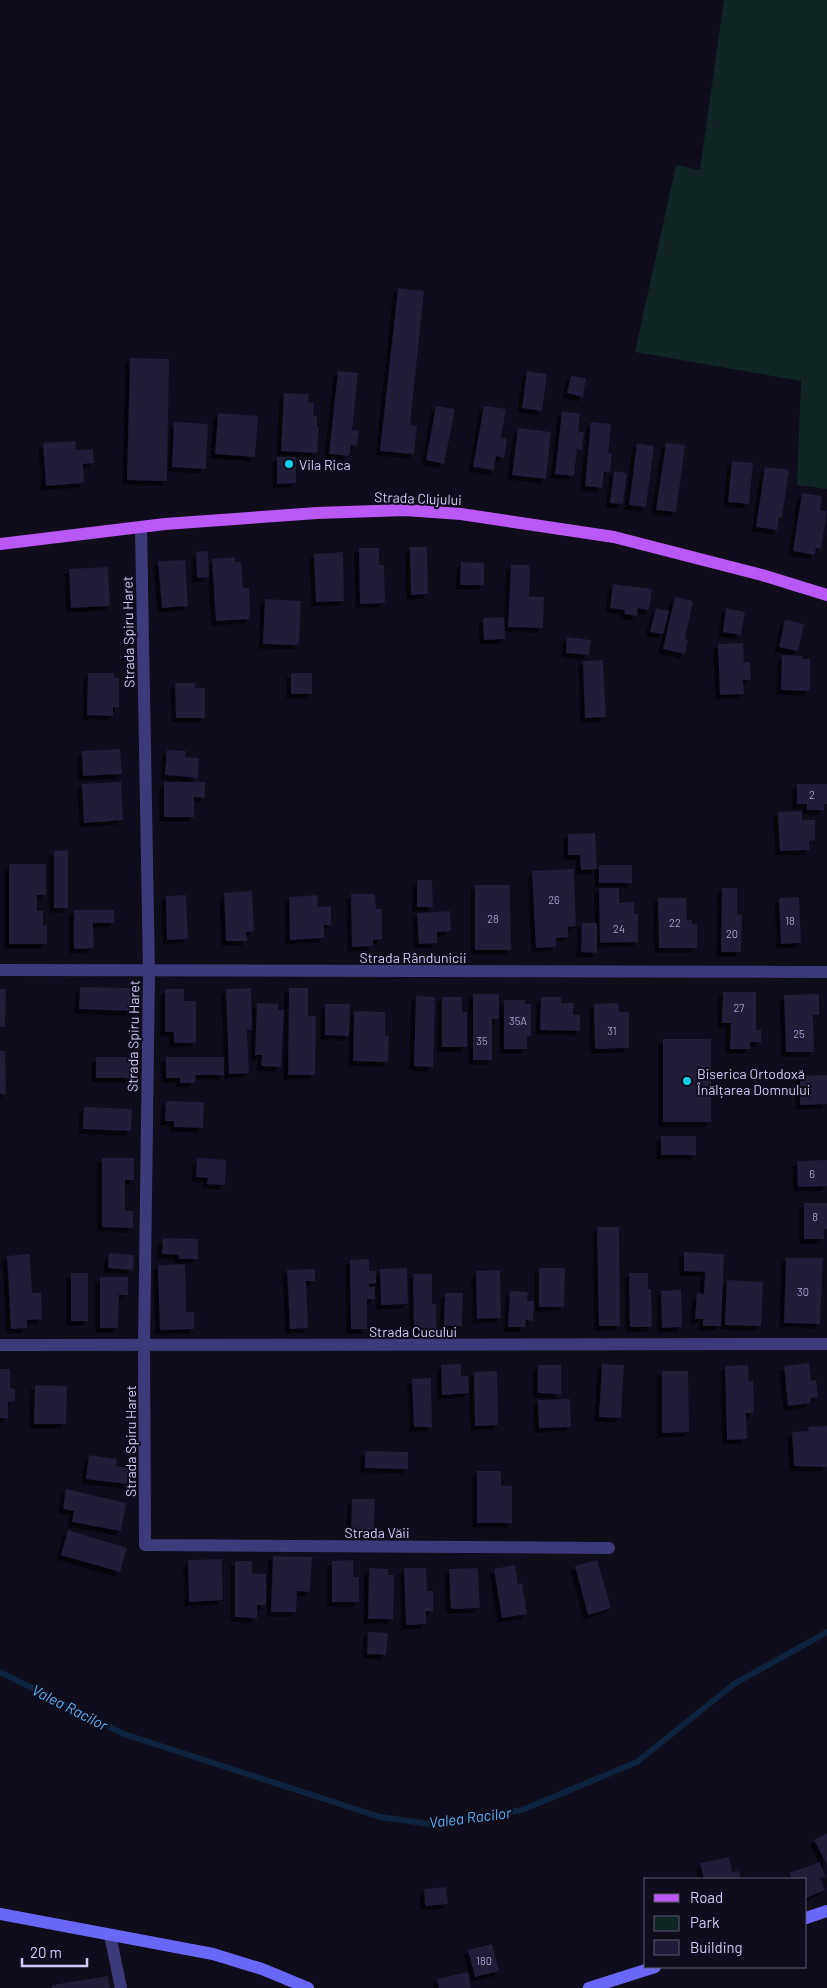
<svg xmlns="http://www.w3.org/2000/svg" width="827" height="1988" font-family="Barlow,sans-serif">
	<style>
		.green { fill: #102524 }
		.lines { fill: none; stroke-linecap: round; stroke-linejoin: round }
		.stream { stroke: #0e213e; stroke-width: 6 }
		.building { fill: #201a3b; filter: url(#shadow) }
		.minor { stroke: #3c3a78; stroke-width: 12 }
		.secondary { stroke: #6a67f6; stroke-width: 12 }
		.primary { stroke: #ba58f5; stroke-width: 12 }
		.poi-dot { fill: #0ecfe4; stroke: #0f0c1c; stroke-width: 2 }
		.labels { text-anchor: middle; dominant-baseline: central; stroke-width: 4; stroke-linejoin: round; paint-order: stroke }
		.number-label { font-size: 11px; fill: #a49ecc }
		.poi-label { font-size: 14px; fill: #d0cafc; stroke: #0f0c1c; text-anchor: start }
		.street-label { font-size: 14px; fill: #d0cafc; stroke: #0f0c1c }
		.water-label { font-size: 15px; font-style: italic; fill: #5fb0f5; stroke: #0f0c1c }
	</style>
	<defs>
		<filter id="shadow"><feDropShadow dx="-4.5" dy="4.5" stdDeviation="0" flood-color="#0009"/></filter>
	</defs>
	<rect width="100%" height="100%" fill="#0f0c1c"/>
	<polygon class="green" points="724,0 827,0 827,489 797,485 801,381 635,352 676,165 700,170"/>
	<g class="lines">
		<polyline class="stream" points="0,1672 124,1734 380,1817 430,1824 522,1810 637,1762 734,1684 827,1632"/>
	</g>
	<g class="building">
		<polygon points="398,288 424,291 410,425 417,426 414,454 380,451"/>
		<polygon points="130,358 169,359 167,481 127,480"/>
		<polygon points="338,371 358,373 352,430 359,431 357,446 351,445 349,456 329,454"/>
		<polygon points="527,371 547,374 542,411 522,408"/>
		<polygon points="571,376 586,378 583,397 567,393"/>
		<polygon points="284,393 309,394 308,402 314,403 313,416 317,416 317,427 319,427 317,453 281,451"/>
		<polygon points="436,406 455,409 444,464 426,460"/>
		<polygon points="484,406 506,409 501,438 507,438 504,458 496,456 494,470 473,467"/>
		<polygon points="562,412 580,413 578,432 584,432 582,450 577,449 574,476 555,474"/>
		<polygon points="218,413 258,416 255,457 215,454"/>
		<polygon points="174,422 208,424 206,469 172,467"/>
		<polygon points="591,422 611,424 608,453 612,453 610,472 604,472 602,488 585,486"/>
		<polygon points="518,428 551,432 546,479 512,475"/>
		<polygon points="75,441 76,450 93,449 94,463 83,464 84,483 46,486 43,443"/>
		<polygon points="637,443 654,446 646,507 629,505"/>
		<polygon points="666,443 685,445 676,512 656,510"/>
		<polygon points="277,457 296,457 296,483 277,484"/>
		<polygon points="732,461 753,463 749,504 728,502"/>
		<polygon points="765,467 789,470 782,517 779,517 777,530 756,527"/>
		<polygon points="614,471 627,473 623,504 610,503"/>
		<polygon points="802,493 822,496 820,510 827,511 821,549 816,548 815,555 793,551"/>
		<polygon points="410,547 427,547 428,594 411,595"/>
		<polygon points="359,548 379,548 379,565 384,565 385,603 360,604"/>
		<polygon points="208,551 209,577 197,578 196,552"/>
		<polygon points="343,552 344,601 316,602 314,554"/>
		<polygon points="235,557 235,562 241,562 243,588 249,588 250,619 216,621 212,559"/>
		<polygon points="185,560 188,606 162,608 158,561"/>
		<polygon points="461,562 484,563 484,585 460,585"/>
		<polygon points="511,565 530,565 529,597 544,597 543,628 508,627"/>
		<polygon points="108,567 110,606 71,608 69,569"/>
		<polygon points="613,584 652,589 649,610 638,608 637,616 624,614 625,610 610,608"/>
		<polygon points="675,597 693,601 685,639 688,640 685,654 663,649"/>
		<polygon points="265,599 301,601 299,645 263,644"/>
		<polygon points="656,608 669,611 663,634 650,632"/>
		<polygon points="726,608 745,612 741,635 723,632"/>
		<polygon points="504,617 505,639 484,640 483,618"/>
		<polygon points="785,620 804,624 798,651 779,647"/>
		<polygon points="567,637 591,640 589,655 566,653"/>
		<polygon points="743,643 744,663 750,662 751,680 743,680 744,694 720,695 718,644"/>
		<polygon points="782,655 802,656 802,659 810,659 810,691 781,690"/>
		<polygon points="603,660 606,717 585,718 583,661"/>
		<polygon points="88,673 114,673 114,678 119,678 119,707 113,707 113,716 87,715"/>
		<rect x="291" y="673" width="21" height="21"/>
		<polygon points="175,683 195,683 195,688 205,688 205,718 176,718"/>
		<polygon points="120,749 122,774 83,776 82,751"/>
		<polygon points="167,750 186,751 185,757 199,758 198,778 165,775"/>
		<polygon points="121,782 123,820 84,823 82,784"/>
		<polygon points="164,782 205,782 205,798 194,797 194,817 164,817"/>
		<polygon points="797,784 827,784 827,804 824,804 824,810 807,810 807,804 797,804"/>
		<polygon points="802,811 802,820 815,820 815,840 809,841 810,850 780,851 778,812"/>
		<polygon points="595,833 597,869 581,870 580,855 568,855 568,834"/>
		<polygon points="68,850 68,908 54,908 54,851"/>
		<polygon points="9,864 46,864 46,895 37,895 37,911 43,911 43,926 47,925 47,944 9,944"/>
		<rect x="599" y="865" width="33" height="18"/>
		<polygon points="574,869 576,926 568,927 568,937 556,938 556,947 536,948 532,871"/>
		<polygon points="417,880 432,880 433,907 417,907"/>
		<polygon points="475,885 510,885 511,950 475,950"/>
		<polygon points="599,888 619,888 619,903 634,902 634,914 638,914 638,942 600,943"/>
		<polygon points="722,888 737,888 737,914 742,915 741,952 721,952"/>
		<polygon points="252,891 254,931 246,932 247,941 226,941 224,893"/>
		<polygon points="351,894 375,894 376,909 382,909 382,939 373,940 373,946 352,947"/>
		<polygon points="186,895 188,939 167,940 166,896"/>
		<polygon points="317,895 318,907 331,906 331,925 324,925 324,938 290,940 289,897"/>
		<polygon points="799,897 801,943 781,944 779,898"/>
		<polygon points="658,898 686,898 687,920 692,920 692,924 697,925 697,948 659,948"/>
		<polygon points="74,910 114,910 114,923 93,923 94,948 74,949"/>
		<polygon points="450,911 451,931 437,932 437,943 419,944 417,913"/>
		<polygon points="582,923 597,923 597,953 581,952"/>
		<polygon points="80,987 132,988 131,1011 79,1009"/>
		<polygon points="251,988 252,1030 247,1030 249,1073 229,1074 226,989"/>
		<polygon points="289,988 308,988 308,1016 316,1016 315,1075 288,1075"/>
		<polygon points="0,989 6,989 5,1027 0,1027"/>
		<polygon points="165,989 184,989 184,1001 196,1001 196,1043 174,1043 174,1032 165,1032"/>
		<polygon points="723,992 756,992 756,1030 761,1030 761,1042 750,1042 750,1049 730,1049 731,1023 722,1023"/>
		<polygon points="473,994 499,994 499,1019 492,1019 492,1060 473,1060"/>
		<polygon points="819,994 819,1015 813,1015 814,1052 786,1052 784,995"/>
		<polygon points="416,996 435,997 433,1067 414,1066"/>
		<polygon points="442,997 462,997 462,1012 467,1012 467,1047 442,1047"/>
		<polygon points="541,997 562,997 561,1003 574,1003 573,1015 580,1015 580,1031 540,1030"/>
		<polygon points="504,1000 525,1000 525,1004 531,1004 531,1036 527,1036 527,1049 504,1049"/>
		<polygon points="257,1003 278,1004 278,1010 284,1010 281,1067 261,1066 262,1055 255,1055"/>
		<polygon points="618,1003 619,1012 629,1012 629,1048 595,1049 594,1004"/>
		<polygon points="325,1004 350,1004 349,1036 325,1035"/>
		<polygon points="354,1011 385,1012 385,1036 389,1036 388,1062 353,1061"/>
		<rect x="663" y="1039" width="48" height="83"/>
		<polygon points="0,1051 5,1051 6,1094 0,1094"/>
		<rect x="96" y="1057" width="34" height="21"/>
		<polygon points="166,1057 224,1057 224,1075 196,1075 195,1083 180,1083 180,1078 166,1078"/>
		<polygon points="827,1075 827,1104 800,1105 800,1076"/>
		<polygon points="166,1101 204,1102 203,1128 174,1127 174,1121 165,1121"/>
		<polygon points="84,1107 132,1109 131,1131 83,1129"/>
		<rect x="661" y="1136" width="35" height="19"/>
		<polygon points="102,1158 134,1158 134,1180 125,1180 125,1211 133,1211 133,1228 102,1227"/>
		<polygon points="197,1158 226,1160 225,1185 207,1184 208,1178 196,1177"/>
		<polygon points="827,1160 827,1186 798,1187 797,1161"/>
		<polygon points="804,1203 827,1203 827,1229 824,1229 824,1239 804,1239"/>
		<polygon points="597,1227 619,1227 620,1326 599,1326"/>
		<polygon points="163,1238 198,1239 198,1259 179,1259 179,1255 162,1254"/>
		<polygon points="684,1252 724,1254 721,1326 703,1326 703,1319 695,1319 697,1293 704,1294 705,1272 684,1271"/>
		<polygon points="109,1253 134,1255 133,1270 108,1268"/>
		<polygon points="30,1254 32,1293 41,1293 42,1319 27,1320 27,1328 11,1329 7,1256"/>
		<polygon points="786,1258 823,1258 820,1324 784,1323"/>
		<polygon points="369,1259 369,1271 376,1271 376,1283 369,1284 369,1287 375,1287 375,1299 367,1299 367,1329 351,1329 350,1260"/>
		<polygon points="185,1264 186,1312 194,1312 194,1329 160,1330 158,1265"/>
		<polygon points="407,1268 408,1304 381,1305 380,1269"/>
		<polygon points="539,1268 565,1268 564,1307 539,1307"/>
		<polygon points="315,1269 315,1281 306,1281 308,1328 290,1329 287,1270"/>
		<polygon points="500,1270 501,1318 477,1319 476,1271"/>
		<rect x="71" y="1273" width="17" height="48"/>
		<polygon points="629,1273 648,1273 648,1289 651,1289 652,1327 630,1327"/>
		<polygon points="413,1274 432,1274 432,1304 436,1304 436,1330 414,1330"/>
		<polygon points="100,1277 128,1277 128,1295 119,1295 118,1328 100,1328"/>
		<polygon points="727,1280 763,1282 761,1326 725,1325"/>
		<polygon points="681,1290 682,1327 662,1328 661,1291"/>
		<polygon points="510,1291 528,1292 527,1301 534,1301 533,1321 526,1320 525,1327 508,1327"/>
		<polygon points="445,1293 463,1293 462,1326 444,1326"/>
		<polygon points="809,1363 811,1381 816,1380 818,1397 811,1398 811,1403 788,1406 784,1366"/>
		<polygon points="461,1364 461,1376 468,1376 469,1393 442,1395 441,1365"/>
		<polygon points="602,1364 624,1365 621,1418 599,1417"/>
		<polygon points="538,1365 561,1365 561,1394 538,1393"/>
		<polygon points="748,1365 749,1381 753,1381 754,1413 746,1413 747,1439 727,1440 725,1366"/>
		<polygon points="0,1369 10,1369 10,1388 15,1389 15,1401 8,1402 8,1418 0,1418"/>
		<polygon points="497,1371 498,1425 475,1426 474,1372"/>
		<polygon points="662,1371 688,1371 689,1432 662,1433"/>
		<polygon points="431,1378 432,1427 414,1427 412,1379"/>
		<polygon points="35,1385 67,1386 66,1424 34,1424"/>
		<polygon points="570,1399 571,1427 539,1428 538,1400"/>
		<polygon points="827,1426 827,1467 794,1466 792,1432 809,1431 808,1427"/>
		<polygon points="365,1451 408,1452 408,1469 365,1468"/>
		<polygon points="89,1455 117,1459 116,1466 129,1468 127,1484 86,1479"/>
		<polygon points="477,1471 501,1471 501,1486 512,1486 512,1523 477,1523"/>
		<polygon points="66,1489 126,1503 121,1531 72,1522 74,1511 63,1509"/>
		<polygon points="352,1499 375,1499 374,1533 351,1533"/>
		<polygon points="68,1530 127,1548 120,1572 61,1555"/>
		<polygon points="273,1556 312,1557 310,1592 297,1591 296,1612 271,1612"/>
		<polygon points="222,1559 223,1600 189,1602 188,1560"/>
		<polygon points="353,1560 353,1577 359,1577 359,1602 332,1602 332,1561"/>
		<polygon points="597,1560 611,1608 588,1615 575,1566"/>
		<polygon points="235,1561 252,1561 252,1573 266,1574 266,1605 257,1605 257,1618 235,1617"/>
		<polygon points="515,1565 518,1584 522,1583 527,1614 502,1618 494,1569"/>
		<polygon points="369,1568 388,1569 388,1575 394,1575 393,1619 368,1619"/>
		<polygon points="404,1568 426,1568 427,1591 433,1591 433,1611 426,1611 426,1624 406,1625"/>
		<polygon points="478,1568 480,1608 451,1609 449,1569"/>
		<polygon points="368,1632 388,1633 386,1655 367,1654"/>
		<polygon points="827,1833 827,1865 814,1840"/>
		<polygon points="729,1857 732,1872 739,1871 741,1879 704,1879 700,1863"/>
		<polygon points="820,1862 826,1877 820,1878 825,1890 806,1898 806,1879 792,1879 789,1873"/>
		<polygon points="446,1887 448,1904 425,1906 424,1889"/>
		<polygon points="492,1944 499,1971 475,1977 468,1950"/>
		<polygon points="468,1972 471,1988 439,1988 437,1979"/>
		<polygon points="108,1976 110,1988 52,1988 52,1985"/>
	</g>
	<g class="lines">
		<g class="minor">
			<polyline points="141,527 149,972 144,1346 145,1545 609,1548"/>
			<polyline points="0,970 827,972"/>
			<polyline points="0,1345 827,1344"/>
			<polyline points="110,1935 121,1988"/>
		</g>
		<g class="secondary">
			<polyline points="0,1914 213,1954 262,1969 308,1988"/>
			<polyline points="806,1918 827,1911"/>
			<polyline points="589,1988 655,1967"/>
		</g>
		<polyline class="primary" points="0,544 165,524 317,513 405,510 461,514 614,537 762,575 827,595"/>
	</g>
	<g class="poi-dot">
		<circle cx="289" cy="464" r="5"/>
		<circle cx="687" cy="1081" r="5"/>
	</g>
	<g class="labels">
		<g class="number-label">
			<text x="812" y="794">2</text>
			<text x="554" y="899">26</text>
			<text x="493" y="918">28</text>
			<text x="790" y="920">18</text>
			<text x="675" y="922">22</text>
			<text x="619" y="928">24</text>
			<text x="732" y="933">20</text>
			<text x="739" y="1007">27</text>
			<text x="518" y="1020">35A</text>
			<text x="612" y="1030">31</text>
			<text x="799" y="1033">25</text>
			<text x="482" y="1040">35</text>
			<text x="812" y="1173">6</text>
			<text x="815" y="1216">8</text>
			<text x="803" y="1291">30</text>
			<text x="484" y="1960">180</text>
		</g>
		<g class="poi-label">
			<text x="299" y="464">Vila Rica</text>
			<text x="697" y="1073">Biserica Ortodoxă<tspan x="697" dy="16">Înălțarea Domnului</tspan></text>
		</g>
		<g class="street-label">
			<text transform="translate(418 498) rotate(2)">Strada Clujului</text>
			<text transform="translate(128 632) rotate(-91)">Strada Spiru Haret</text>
			<text x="413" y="957">Strada Rândunicii</text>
			<text transform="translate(133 1036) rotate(-89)">Strada Spiru Haret</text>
			<text x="413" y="1331">Strada Cucului</text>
			<text transform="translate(130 1441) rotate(-90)">Strada Spiru Haret</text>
			<text x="377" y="1532">Strada Văii</text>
		</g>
		<g class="water-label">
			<text transform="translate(70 1707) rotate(27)">Valea Racilor</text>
			<text transform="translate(470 1817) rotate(-7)">Valea Racilor</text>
		</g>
	</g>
	<rect x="644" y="1878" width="162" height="90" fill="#0f0c1c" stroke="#5c5876"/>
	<rect x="654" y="1894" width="25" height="8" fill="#ba58f5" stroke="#5c5876"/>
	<text x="690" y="1903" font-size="15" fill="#d0cafc">Road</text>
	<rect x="654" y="1916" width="25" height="15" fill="#102524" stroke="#5c5876"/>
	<text x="690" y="1928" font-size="15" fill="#d0cafc">Park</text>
	<rect x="654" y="1940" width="25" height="15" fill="#201a3b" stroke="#5c5876"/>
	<text x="690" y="1953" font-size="15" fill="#d0cafc">Building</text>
	<path d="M22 1958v8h65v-8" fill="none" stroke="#d0cafc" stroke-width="2.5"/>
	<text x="30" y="1958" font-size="15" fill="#d0cafc" stroke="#0f0c1c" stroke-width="4" paint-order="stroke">20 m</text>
</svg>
